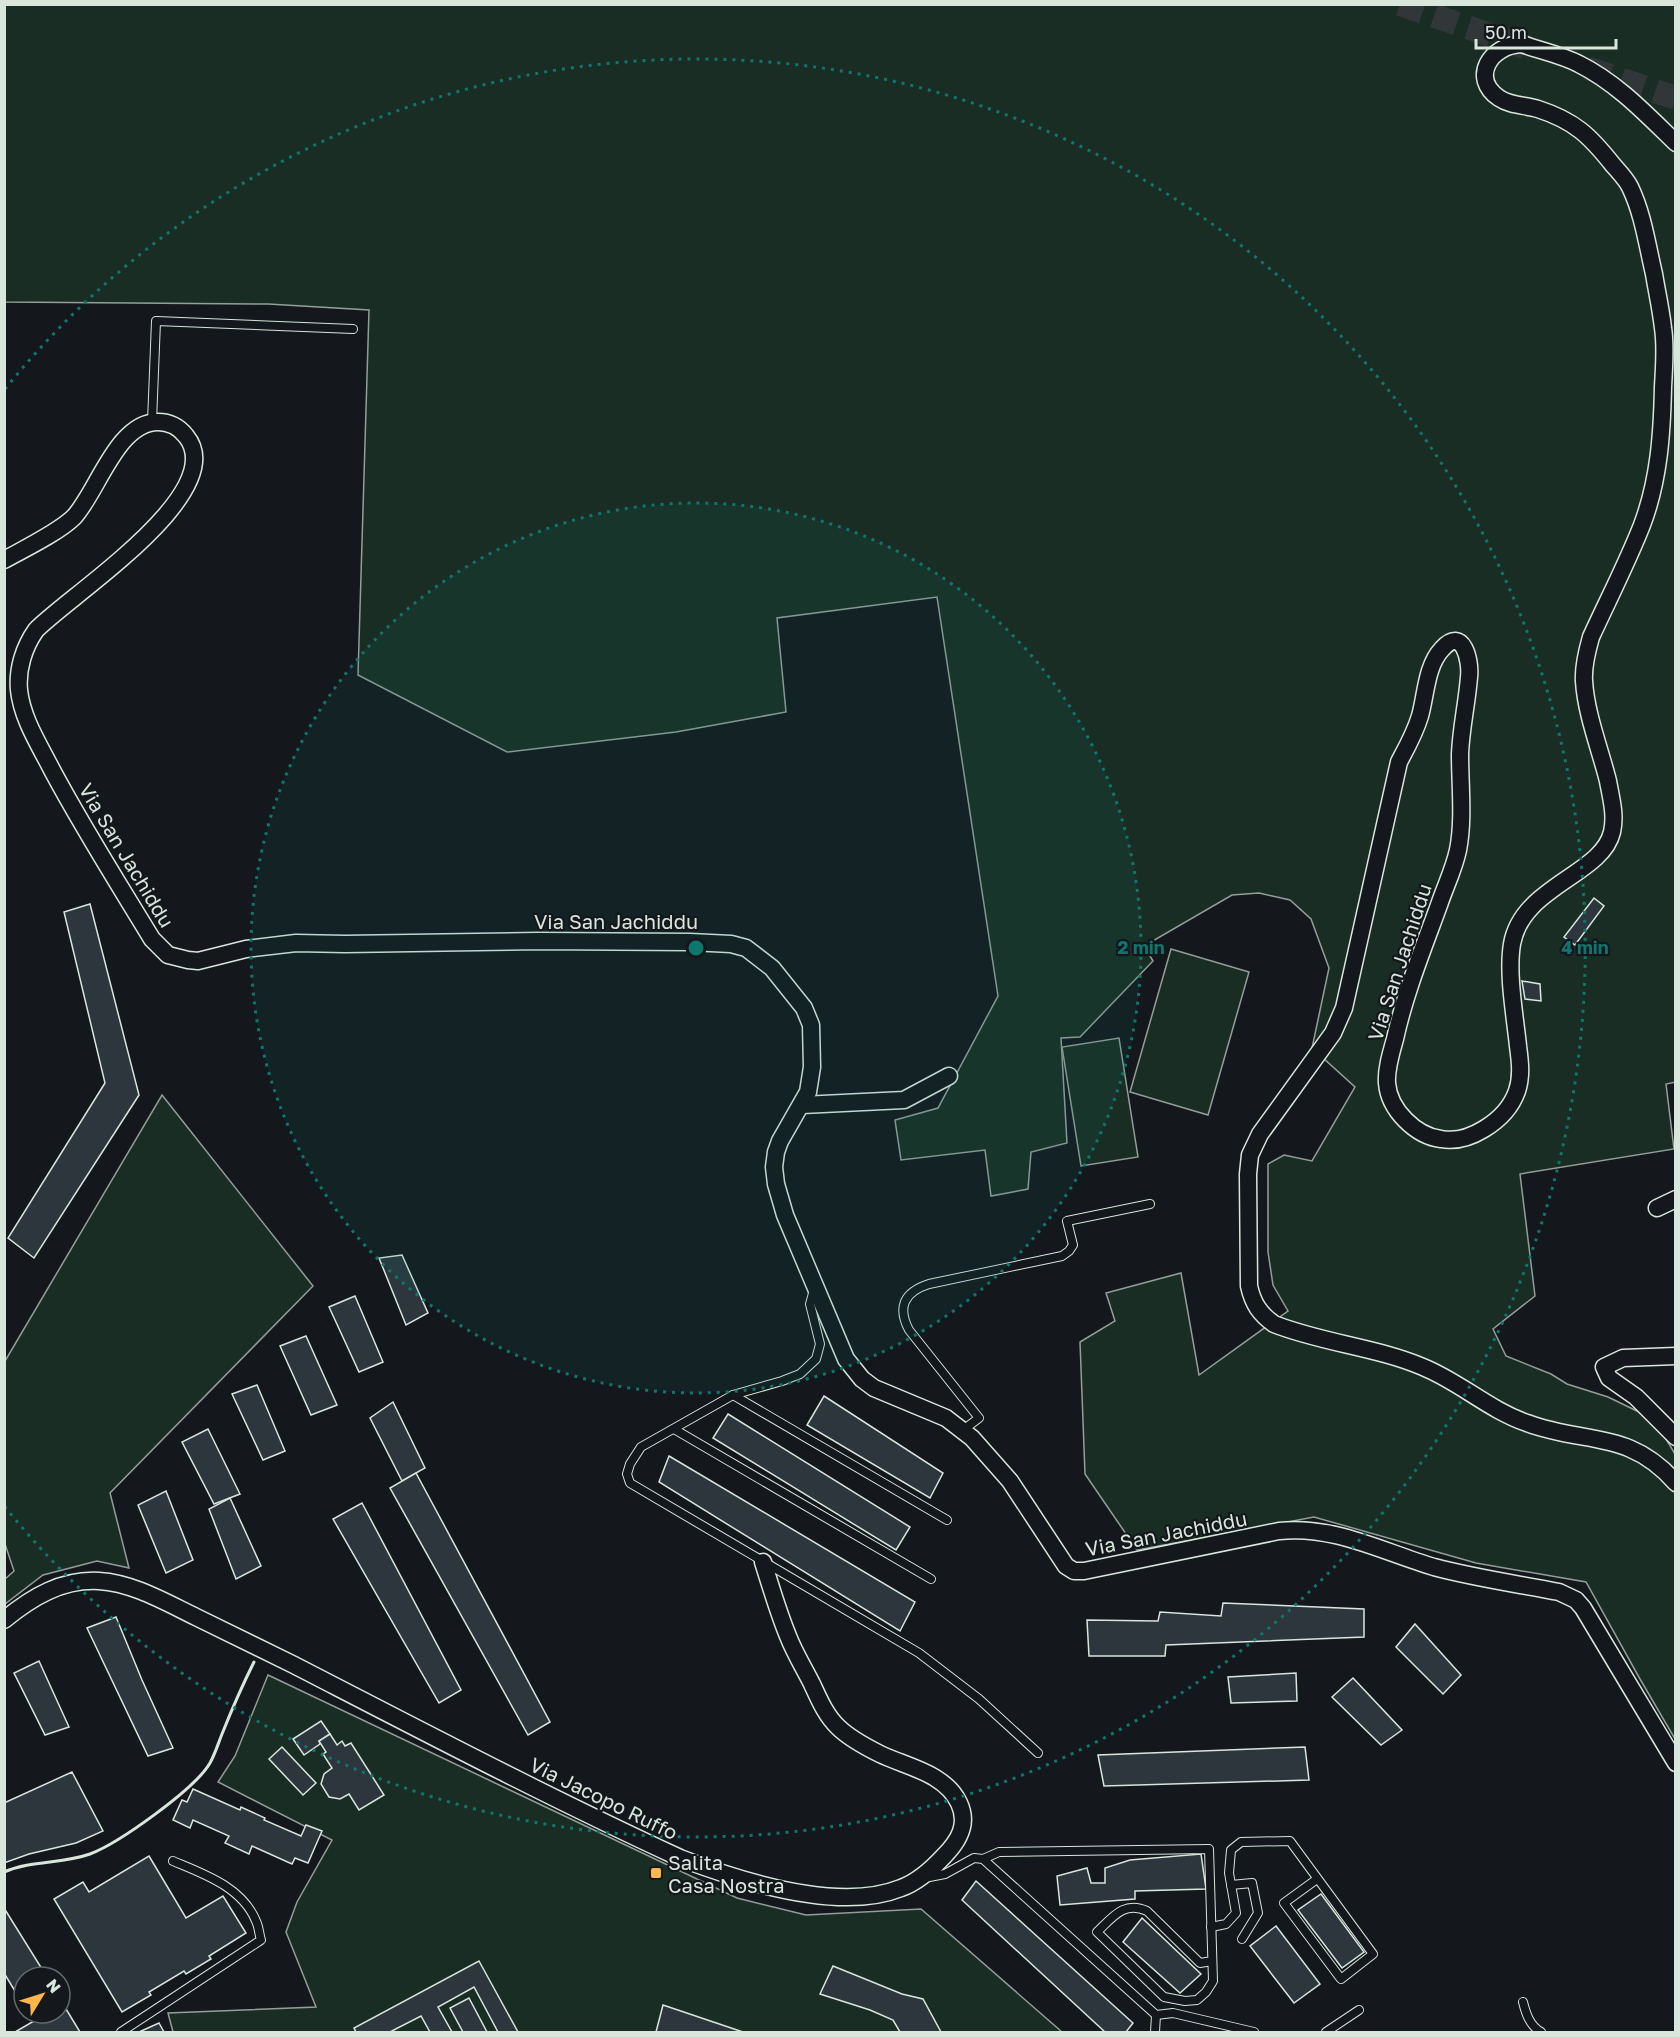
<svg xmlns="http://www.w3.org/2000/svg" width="1680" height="2037" font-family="'Golos Text',sans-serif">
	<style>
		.green { fill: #1a2d24; stroke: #939e99; stroke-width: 1.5 }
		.building { fill: #2c363c; stroke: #d8e6dc; stroke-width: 1.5 }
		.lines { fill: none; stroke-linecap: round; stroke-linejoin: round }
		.secondary-tunnel { stroke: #313739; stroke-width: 24; stroke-dasharray: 24 12; stroke-linecap: butt }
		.lane-casing { stroke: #d8e6dc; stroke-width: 10 }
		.street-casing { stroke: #d8e6dc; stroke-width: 19 }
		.lane { stroke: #14181c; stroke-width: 8 }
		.street { stroke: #14181c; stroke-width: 16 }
		.wall { stroke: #d8e6dc; stroke-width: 3 }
		.ring { fill: none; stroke: #0f766e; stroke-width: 3; stroke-dasharray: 3 6 }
		.poi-dot { fill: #ffb74d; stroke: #14181c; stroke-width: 2 }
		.labels { text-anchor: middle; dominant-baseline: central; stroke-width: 4.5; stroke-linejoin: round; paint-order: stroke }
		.street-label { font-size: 20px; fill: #d8e6dc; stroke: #14181c }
		.poi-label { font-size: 20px; fill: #d8e6dc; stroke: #14181c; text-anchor: start }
		.centre { fill: #0f766e; stroke: #14181c; stroke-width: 3 }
		.ring-label { font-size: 18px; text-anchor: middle; font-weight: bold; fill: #0f766e; stroke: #14181c; stroke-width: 4.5; stroke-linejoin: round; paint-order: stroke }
	</style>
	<rect width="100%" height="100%" fill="#14181c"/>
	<g class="green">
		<polygon points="5,5 1675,5 1676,1082 1666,1084 1674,1149 1520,1174 1535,1296 1493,1329 1506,1356 1551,1374 1567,1384 1608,1397 1639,1412 1659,1427 1675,1454 1675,1739 1640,1679 1586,1582 1476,1563 1314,1517 1137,1550 1085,1474 1080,1342 1115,1321 1106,1293 1181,1273 1199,1375 1288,1311 1273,1285 1268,1252 1268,1164 1284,1155 1312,1161 1355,1087 1312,1048 1329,968 1311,919 1290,900 1259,893 1232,895 1144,946 1153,961 1080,1037 1061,1038 1067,1143 1031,1152 1028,1189 991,1196 985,1150 901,1160 895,1120 938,1108 998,996 937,597 777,618 786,712 676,732 507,752 358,675 369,310 268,304 5,302"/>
		<polygon points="1171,949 1249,972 1208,1115 1130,1092"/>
		<polygon points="1119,1038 1138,1157 1081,1166 1062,1047"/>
		<polygon points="162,1095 313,1286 110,1493 129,1568 97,1561 43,1575 5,1604 5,1579 14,1571 5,1544 5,1361"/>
		<polygon points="268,1675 737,1898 806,1915 921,1909 1062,2032 173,2032 168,2013 316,2007 286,1932 297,1902 332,1840 218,1782 235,1756"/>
	</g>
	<g class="building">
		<polygon points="1594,898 1604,906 1575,945 1564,937"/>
		<polygon points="90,904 139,1095 34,1258 8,1238 105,1083 64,912"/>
		<polygon points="1522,981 1540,984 1541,1001 1525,999"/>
		<polygon points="402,1255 428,1313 406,1325 379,1258"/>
		<polygon points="355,1296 383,1362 359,1372 329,1307"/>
		<polygon points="306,1336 337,1405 311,1415 280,1346"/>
		<polygon points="257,1385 285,1451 263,1460 232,1394"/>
		<polygon points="824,1396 943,1473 930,1498 807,1425"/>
		<polygon points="393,1402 425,1468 402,1481 370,1418"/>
		<polygon points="728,1414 910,1527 896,1550 713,1438"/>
		<polygon points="208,1429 240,1494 214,1504 182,1442"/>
		<polygon points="669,1456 915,1602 900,1631 659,1482"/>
		<polygon points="416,1473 550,1722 528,1735 390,1488"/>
		<polygon points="166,1491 193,1560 166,1573 138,1505"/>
		<polygon points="230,1498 261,1566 236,1579 209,1509"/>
		<polygon points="362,1503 461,1690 439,1703 333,1519"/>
		<polygon points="1223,1603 1364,1609 1364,1637 1166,1645 1165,1656 1089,1656 1087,1620 1158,1621 1160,1612 1221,1616"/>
		<polygon points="116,1617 142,1680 173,1748 148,1756 87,1628"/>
		<polygon points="1415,1624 1461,1675 1443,1694 1396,1647"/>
		<polygon points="39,1661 69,1727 45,1735 14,1673"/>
		<polygon points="1296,1673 1297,1701 1231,1703 1228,1677"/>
		<polygon points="1353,1678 1402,1730 1381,1745 1332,1697"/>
		<polygon points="321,1721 330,1734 319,1741 320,1744 304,1755 293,1739"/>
		<polygon points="330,1734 337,1745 342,1741 345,1746 351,1743 384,1795 359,1810 349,1794 340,1799 329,1797 321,1784 324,1774 332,1768 323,1754 326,1752 319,1741"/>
		<polygon points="282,1747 316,1783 303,1795 269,1759"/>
		<polygon points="1305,1747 1309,1780 1104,1786 1098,1755"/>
		<polygon points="72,1772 103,1831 76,1843 29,1854 4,1863 4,1803"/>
		<polygon points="193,1789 240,1810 241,1807 265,1818 264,1820 301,1836 306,1825 322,1831 308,1863 295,1858 292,1864 252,1846 249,1854 225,1843 229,1836 193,1820 190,1828 173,1820 182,1800 187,1802"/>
		<polygon points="1201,1854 1206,1889 1135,1891 1135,1899 1060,1905 1057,1876 1087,1868 1091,1883 1105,1883 1105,1868 1130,1860"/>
		<polygon points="149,1856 186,1918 223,1896 246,1933 209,1956 211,1959 186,1974 184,1971 149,1992 151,1995 122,2012 54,1899 83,1882 89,1892"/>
		<polygon points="976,1881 1133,2023 1126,2032 1105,2032 962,1900"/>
		<polygon points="1321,1894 1364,1952 1342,1968 1298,1910"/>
		<polygon points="4,1908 47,1977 24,1977 24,2006 4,1973"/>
		<polygon points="1142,1918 1201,1974 1180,1993 1123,1942"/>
		<polygon points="1276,1926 1320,1984 1294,2003 1250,1946"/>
		<polygon points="479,1961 518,2032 498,2032 474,1987 438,2007 452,2032 430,2032 421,2016 390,2032 356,2032 354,2028"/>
		<polygon points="833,1966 902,1994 923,1999 941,2032 900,2032 893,2020 870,2010 820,1994"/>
		<polygon points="469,1998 487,2032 463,2032 450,2008"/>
		<polygon points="60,1999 80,2032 15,2032 34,2021 29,2013 60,2013"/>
		<polygon points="663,2005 743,2032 656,2032"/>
		<polygon points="159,2023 164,2032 139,2032"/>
	</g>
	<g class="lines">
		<g class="secondary-tunnel">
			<polyline points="1400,4 1534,50"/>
			<polyline points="1587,68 1676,98"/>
		</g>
		<g class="lane-casing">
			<g id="lane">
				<polyline points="152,422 156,321 353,329"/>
				<polyline points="815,1286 810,1304 820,1344 816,1359 800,1374 782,1381 733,1395 641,1447 630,1464 627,1474 630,1483 919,1653 979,1699 1038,1753"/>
				<polyline points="733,1395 947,1520"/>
				<polyline points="674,1429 931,1579"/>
				<path d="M 963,1430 L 979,1418 L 909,1330 C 897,1307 904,1292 929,1284 L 1062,1256 L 1069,1251 L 1073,1245 L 1067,1221 L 1150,1204"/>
				<path d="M 983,1859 L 999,1852 L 1209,1849 L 1213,1981 L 1206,1992 L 1197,2000 L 1185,2001 L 1164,1997 L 1097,1932 C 1112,1918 1124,1900 1147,1911 L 1200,1963 L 1212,1961"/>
				<polyline points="924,1878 945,1874 974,1858 983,1859 1156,2015 1155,2032"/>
				<polyline points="1231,1885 1252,1883 1258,1913 1242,1939"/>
				<polyline points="1211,1927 1226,1924 1236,1913 1229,1873 1231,1850 1241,1842 1290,1841 1373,1954 1341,1979 1284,1903 1317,1879"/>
				<path d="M 1523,2002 C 1526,2014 1530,2026 1541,2032"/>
				<polyline points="1156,2015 1173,2013 1254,2032"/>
				<path d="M 121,2032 L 261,1940 C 259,1934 259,1927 256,1921 C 242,1887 204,1874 173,1861"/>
				<polyline points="1326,2032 1359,2010"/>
			</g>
		</g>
		<g class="street-casing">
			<g id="street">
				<path d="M 1676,143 C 1646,114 1617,83 1579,64 C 1562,55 1541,51 1522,44 C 1490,45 1470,78 1499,98 C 1511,106 1525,105 1538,109 C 1575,121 1590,136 1613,165 C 1619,172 1626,179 1630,187 C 1643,214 1647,244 1654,274 C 1657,292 1661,310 1663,328 C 1666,347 1664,367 1663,387 C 1662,434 1659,480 1642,525 C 1627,563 1608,600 1591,637 C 1587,651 1583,666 1584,681 C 1586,714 1600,749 1608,781 C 1611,798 1616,815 1612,832 C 1602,875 1522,886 1512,944 C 1507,974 1515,1016 1518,1046 C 1520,1061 1522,1076 1517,1091 C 1511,1108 1499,1120 1484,1129 C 1471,1137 1457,1142 1441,1139 C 1416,1136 1389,1110 1387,1083 C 1386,1069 1391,1053 1395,1039 C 1405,993 1423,949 1439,905 C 1445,887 1454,869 1458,850 C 1464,820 1460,785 1460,754 C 1461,728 1467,703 1469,677 C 1471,661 1463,625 1442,649 C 1426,666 1426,695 1420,716 C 1415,733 1407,747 1399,762 L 1344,1008 L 1333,1033 L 1260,1134 L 1250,1155 L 1248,1174 L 1249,1286 C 1253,1304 1260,1314 1274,1324 C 1322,1343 1376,1347 1423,1367 C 1460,1382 1489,1410 1527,1423 C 1585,1445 1629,1429 1676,1483"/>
				<path d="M 4,560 C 24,549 59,532 74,517 C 98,491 117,422 158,422 C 169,422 179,427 186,436 C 232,492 70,595 36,630 C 24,647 17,669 19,690 C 22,719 40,746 52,770 C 83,828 118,883 152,939 L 168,955 L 188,960 L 198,961 L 246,949 L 296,943 L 345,944 L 538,941 L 690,942 L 731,944 L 746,948 L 772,968 L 804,1008 L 811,1025 L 812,1067 L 808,1092 L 780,1141 L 776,1152 L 774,1167 L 776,1184 L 785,1215 L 846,1359 L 862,1379 L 874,1388 L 946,1418 L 972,1438 L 1010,1481 L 1066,1566 L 1074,1571 L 1084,1571 L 1279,1531 C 1334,1525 1383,1552 1434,1567 C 1475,1578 1518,1584 1559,1592 L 1576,1600 L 1583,1608 L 1676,1763"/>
				<polyline points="802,1105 904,1100 949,1076"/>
				<polyline points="1657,1208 1676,1199"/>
				<polyline points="1676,1356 1623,1358 1604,1367 1609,1378 1636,1397 1676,1437"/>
				<path d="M 4,1620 C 32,1597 62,1579 99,1581 C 133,1583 165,1602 196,1617 C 229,1633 262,1649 294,1665 C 422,1731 550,1798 680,1858 C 740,1881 839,1913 901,1888 C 918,1882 932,1869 944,1856 C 959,1841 969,1824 959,1803 C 945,1773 907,1767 880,1754 C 866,1747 849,1738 838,1727 C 826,1716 819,1699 812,1684 C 804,1668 794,1652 788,1636 C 778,1612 771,1587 763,1562"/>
			</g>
		</g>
		<use href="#lane" class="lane"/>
		<use href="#street" class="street"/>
		<path class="wall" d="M 4,1872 C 32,1860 62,1864 90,1854 C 119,1843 195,1789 210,1763 C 215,1754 218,1744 222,1734 C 232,1709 242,1686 254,1662"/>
	</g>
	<circle cx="696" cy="948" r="445" fill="#0f766e" fill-opacity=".12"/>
	<g class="ring">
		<circle cx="696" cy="948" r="445"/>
		<path d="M5 389A889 889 0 1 1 5 1507"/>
	</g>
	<rect class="poi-dot" x="650" y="1867" width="12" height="12" rx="3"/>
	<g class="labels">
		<g class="street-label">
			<text transform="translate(127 855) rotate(59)">Via San Jachiddu</text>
			<text x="616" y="921">Via San Jachiddu</text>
			<text transform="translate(1399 962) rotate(-72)">Via San Jachiddu</text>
			<text transform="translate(1166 1533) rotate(-11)">Via San Jachiddu</text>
			<text transform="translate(604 1798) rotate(26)">Via Jacopo Ruffo</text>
		</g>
		<g class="poi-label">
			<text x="668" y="1862">Salita<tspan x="668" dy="23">Casa Nostra</tspan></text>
		</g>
	</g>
	<circle cx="696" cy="948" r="9" class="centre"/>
	<g class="ring-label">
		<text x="1141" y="954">2 min</text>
		<text x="1585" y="954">4 min</text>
	</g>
	<rect width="1680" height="2037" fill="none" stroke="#d8e6dc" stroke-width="12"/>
	<g transform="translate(42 1995) rotate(52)"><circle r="28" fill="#14181c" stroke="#626a69" stroke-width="1.5"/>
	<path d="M0-4.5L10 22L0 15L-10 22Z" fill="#ffb74d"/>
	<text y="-9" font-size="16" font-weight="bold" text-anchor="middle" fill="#d8e6dc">N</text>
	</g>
	<path d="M1476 39v9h140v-9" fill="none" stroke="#d8e6dc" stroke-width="3"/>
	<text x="1485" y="39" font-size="18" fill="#d8e6dc" stroke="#14181c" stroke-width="4.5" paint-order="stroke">50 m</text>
</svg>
